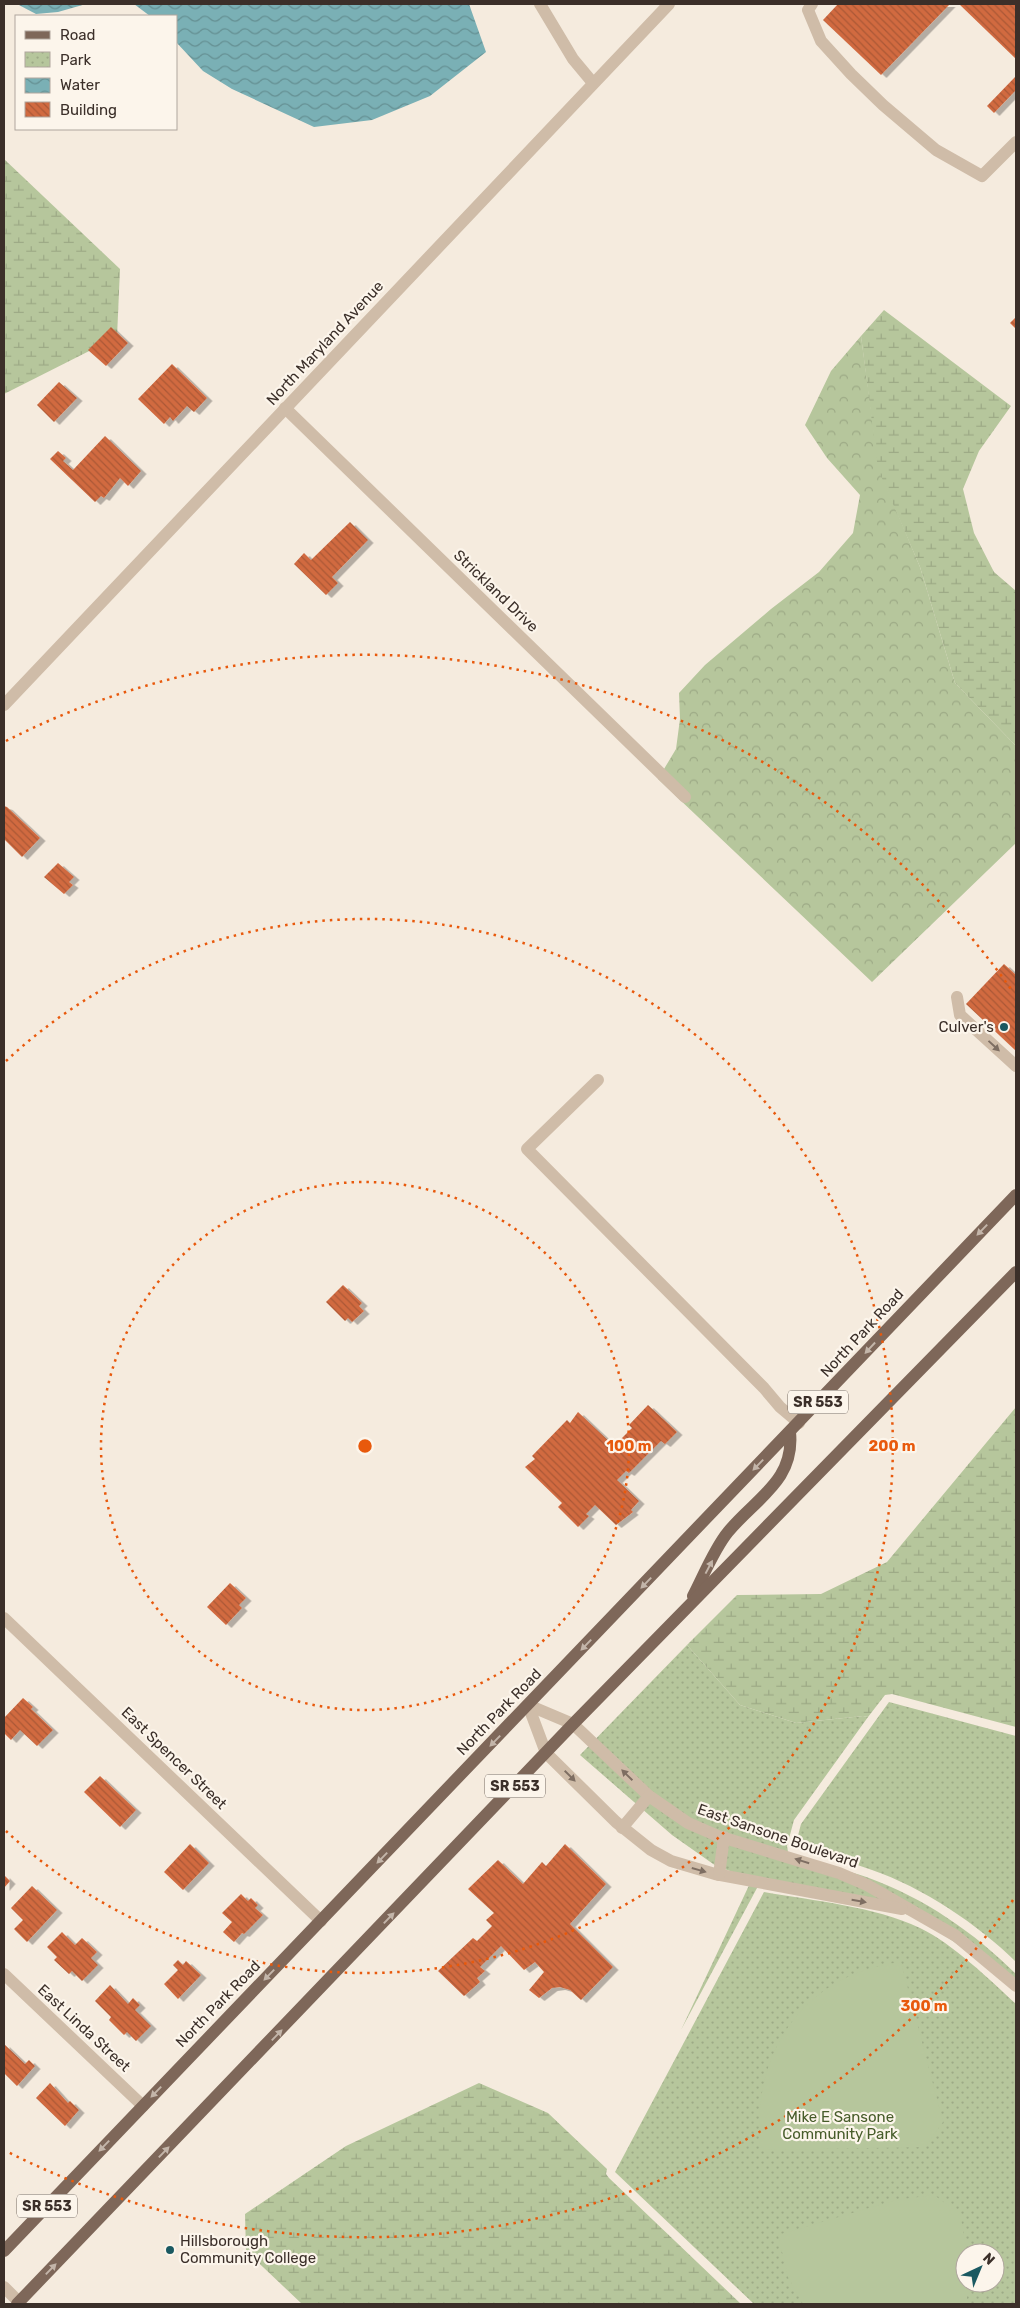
<svg xmlns="http://www.w3.org/2000/svg" width="1020" height="2308" font-family="Rubik,sans-serif">
	<style>
		.forest { fill: url(#forest-crowns) }
		.wetland { fill: url(#wetland-marsh) }
		.park { fill: url(#park-dots); fill-rule: evenodd }
		.pitch { fill: #b6c69c }
		.water { fill: url(#water-waves) }
		.building { fill: url(#building-back-hatch); filter: url(#shadow) }
		.lines { fill: none; stroke-linecap: round; stroke-linejoin: round }
		.minor { stroke: #cfbca8; stroke-width: 12 }
		.major { stroke: #7e6759; stroke-width: 12 }
		.oneway { fill: #7e6e62 }
		.oneway2 { fill: #c3b5a9 }
		.ring { fill: none; stroke: #e8590c; stroke-width: 2.5; stroke-dasharray: 2.5 5 }
		.poi-dot { fill: #1a5961; stroke: #fcf5eb; stroke-width: 2 }
		.labels { text-anchor: middle; dominant-baseline: central; stroke-width: 4.5; stroke-linejoin: round; paint-order: stroke }
		.shield { fill: #fcf5eb; stroke: #756a63; stroke-width: 1 }
		.shield-label { font-size: 14px; font-weight: bold; fill: #3b2f29 }
		.street-label { font-size: 15px; fill: #3b2f29; stroke: #fcf5eb }
		.poi-label { font-size: 15px; fill: #3b2f29; stroke: #fcf5eb; text-anchor: end }
		.park-label { font-size: 15px; fill: #475c2a; stroke: #fcf5eb }
		.centre { fill: #e8590c; stroke: #fcf5eb; stroke-width: 2.5 }
		.ring-label { font-size: 15px; text-anchor: middle; font-weight: bold; fill: #e8590c; stroke: #fcf5eb; stroke-width: 4.5; stroke-linejoin: round; paint-order: stroke }
	</style>
	<defs>
		<pattern id="forest-crowns" width="20" height="18" patternUnits="userSpaceOnUse" patternTransform="scale(1.25)"><rect width="20" height="18" fill="#b6c69c"/><path d="M2 6a3 3 0 1 1 6 0M12 15a3 3 0 1 1 6 0" fill="none" stroke="#9daa86"/></pattern>
		<pattern id="wetland-marsh" width="20" height="14" patternUnits="userSpaceOnUse" patternTransform="scale(1.25)"><rect width="20" height="14" fill="#b6c69c"/><path d="M1 5h8M5 5V1M11 12h8M15 12V8" fill="none" stroke="#9daa86"/></pattern>
		<pattern id="park-dots" width="8" height="8" patternUnits="userSpaceOnUse" patternTransform="scale(1.25)"><rect width="8" height="8" fill="#b6c69c"/><path d="M2 2h.1M6 6h.1" fill="none" stroke="#9daa86" stroke-width="1.8" stroke-linecap="round"/></pattern>
		<pattern id="water-waves" width="16" height="10" patternUnits="userSpaceOnUse" patternTransform="scale(1.25)"><rect width="16" height="10" fill="#7ab0b5"/><path d="M0 5q4-4 8 0t8 0" fill="none" stroke="#659093"/></pattern>
		<pattern id="building-back-hatch" width="6" height="6" patternUnits="userSpaceOnUse" patternTransform="scale(1.25)"><rect width="6" height="6" fill="#d16a40"/><path d="M-1 5l2 2M0 0l6 6M5-1l2 2" fill="none" stroke="#ab5836"/></pattern>
		<filter id="shadow"><feDropShadow dx="5.5" dy="3" stdDeviation="0" flood-color="#0004"/></filter>
	</defs>
	<rect width="100%" height="100%" fill="#f5ebde"/>
	<polygon class="forest" points="861,336 879,469 920,567 955,683 1016,746 1016,843 872,982 658,779 676,749 680,719 679,693 705,665 771,609 819,572 853,533 860,495 827,458 805,425 831,371"/>
	<g class="wetland">
		<polygon points="4,159 120,269 117,337 4,394"/>
		<polygon points="884,310 1011,406 979,451 963,489 974,533 994,572 1016,591 1016,746 955,683 920,567 878,469 861,336"/>
		<polygon points="1016,1407 1016,1727 892,1694 885,1695 868,1717 863,1716 796,1723 740,1705 687,1645 737,1595 821,1594 887,1562"/>
		<polygon points="479,2083 548,2113 607,2169 606,2174 609,2178 741,2304 302,2304 246,2251 245,2214 346,2146"/>
	</g>
	<g class="park">
		<path d="M 687,1645 L 740,1705 L 796,1723 L 863,1716 L 868,1717 L 794,1820 L 787,1846 L 788,1852 C 803,1863 849,1870 869,1878 C 924,1898 975,1933 1016,1974 L 1016,1992 L 978,1959 L 926,1922 L 888,1907 L 761,1884 L 757,1888 L 681,2030 L 752,1879 L 716,1866 L 672,1835 L 580,1755 Z"/>
		<path d="M 889,1702 L 1016,1736 L 1016,1962 C 979,1925 922,1887 872,1870 C 847,1861 821,1854 795,1847 L 801,1824 Z"/>
		<path d="M 764,1892 C 815,1901 873,1906 920,1928 C 953,1944 989,1979 1016,2004 L 1016,2304 L 754,2304 L 615,2172 ZM 965,2253 L 995,2253 L 995,2283 L 965,2283 Z"/>
	</g>
	<g class="pitch">
		<path d="M 901,1962 L 943,2122 L 925,2147 L 760,2150 C 751,2054 801,1975 901,1962 Z"/>
		<polygon points="934,2195 960,2214 967,2252 965,2253 965,2283 967,2283 967,2304 803,2304 788,2277 778,2235 896,2200"/>
	</g>
	<g class="water">
		<polygon points="17,4 86,4 58,12 36,14"/>
		<polygon points="134,4 469,4 486,52 430,96 372,120 314,127 232,89 203,71 176,42 176,16 150,16"/>
	</g>
	<g class="building">
		<polygon points="838,4 950,4 881,75 823,20"/>
		<polygon points="959,4 1016,4 1016,59"/>
		<polygon points="1016,76 1016,90 994,113 987,106"/>
		<polygon points="1016,317 1016,329 1010,323"/>
		<polygon points="111,327 128,343 106,366 88,350"/>
		<polygon points="172,364 207,398 194,412 187,406 173,421 170,417 164,424 138,399"/>
		<polygon points="59,382 77,398 54,422 37,405"/>
		<polygon points="105,436 141,471 128,486 120,478 104,498 101,496 95,502 50,459 58,451 66,458 63,461 73,470"/>
		<polygon points="350,522 368,540 332,577 338,583 326,595 294,564 304,553 311,560"/>
		<polygon points="4,806 7,807 40,838 22,857 4,839"/>
		<polygon points="58,863 74,877 69,882 73,885 64,894 44,877"/>
		<polygon points="1004,964 1016,975 1016,1051 966,1004"/>
		<polygon points="343,1285 362,1303 359,1306 364,1311 352,1322 348,1318 345,1321 326,1302"/>
		<polygon points="648,1405 677,1432 665,1444 661,1441 629,1473 626,1471 617,1480 639,1501 631,1510 633,1512 616,1525 595,1505 586,1514 589,1516 578,1527 558,1507 562,1503 525,1467 535,1459 532,1456 567,1420 570,1423 578,1412 614,1446 632,1428 629,1425"/>
		<polygon points="230,1583 246,1598 239,1605 242,1608 226,1625 207,1607"/>
		<polygon points="23,1698 33,1707 31,1709 53,1730 37,1746 20,1730 11,1740 4,1733 4,1718"/>
		<polygon points="100,1776 136,1810 120,1827 84,1792"/>
		<polygon points="190,1844 209,1863 183,1890 164,1872"/>
		<polygon points="565,1844 606,1884 570,1924 613,1967 581,2000 570,1990 560,1987 552,1988 539,1998 529,1990 544,1972 535,1962 524,1970 501,1946 480,1967 485,1971 477,1978 480,1982 464,1996 438,1971 473,1938 477,1941 492,1926 486,1920 494,1913 468,1889 498,1860 523,1884 542,1862 546,1866"/>
		<polygon points="4,1875 10,1881 4,1888"/>
		<polygon points="32,1886 57,1910 27,1942 14,1929 23,1920 11,1908"/>
		<polygon points="241,1894 248,1901 251,1898 258,1905 255,1908 263,1915 244,1934 242,1933 234,1942 223,1932 232,1922 222,1913"/>
		<polygon points="62,1932 75,1945 82,1938 97,1952 91,1958 98,1965 82,1981 72,1971 69,1974 54,1960 57,1957 47,1947"/>
		<polygon points="178,1960 183,1965 186,1961 201,1975 178,1999 164,1984 178,1970 173,1965"/>
		<polygon points="110,1985 128,2004 133,1998 140,2005 135,2010 151,2026 136,2041 127,2032 124,2035 109,2020 111,2017 95,2001"/>
		<polygon points="4,2044 25,2064 29,2060 35,2066 17,2086 4,2073"/>
		<polygon points="50,2083 68,2103 70,2101 79,2110 65,2126 36,2098"/>
	</g>
	<g class="lines">
		<g class="minor">
			<polyline points="540,4 573,59 593,83"/>
			<polyline points="812,4 808,10 821,41 851,74 883,105 936,150 982,176 1016,142"/>
			<polyline points="285,408 685,797"/>
			<polyline points="4,705 669,4"/>
			<polyline points="957,997 960,1015 1016,1066"/>
			<polyline points="598,1080 527,1149 764,1388 780,1407 799,1423"/>
			<polyline points="4,1618 321,1921"/>
			<polyline points="528,1705 573,1724 649,1796 688,1823 718,1836 839,1873 867,1885 956,1936 1016,1986"/>
			<polyline points="528,1705 546,1753 616,1822 651,1850 671,1861 715,1874 902,1909"/>
			<polyline points="622,1828 649,1796"/>
			<polyline points="719,1875 724,1837"/>
			<polyline points="4,1974 143,2106"/>
			<polyline points="4,2287 19,2302"/>
		</g>
		<g class="major">
			<path d="M 693,1596 C 703,1577 714,1549 728,1532 C 756,1498 795,1481 790,1432"/>
			<polyline points="4,2251 1016,1195"/>
			<polyline points="17,2304 573,1724 1016,1272"/>
		</g>
	</g>
	<defs><path id="oneway-solid" d="M-6-.8H1V-3.2L6.5 0L1 3.2V.8H-6Z" transform="scale(1.25)"/></defs>
	<g class="oneway">
		<use href="#oneway-solid" transform="translate(994 1046) rotate(43)"/>
		<use href="#oneway-solid" transform="translate(627 1775) rotate(-136)"/>
		<use href="#oneway-solid" transform="translate(570 1776) rotate(45)"/>
		<use href="#oneway-solid" transform="translate(802 1861) rotate(-163)"/>
		<use href="#oneway-solid" transform="translate(699 1870) rotate(16)"/>
		<use href="#oneway-solid" transform="translate(859 1901) rotate(10)"/>
	</g>
	<g class="oneway2">
		<use href="#oneway-solid" transform="translate(982 1230) rotate(134)"/>
		<use href="#oneway-solid" transform="translate(870 1348) rotate(133)"/>
		<use href="#oneway-solid" transform="translate(758 1465) rotate(134)"/>
		<use href="#oneway-solid" transform="translate(709 1567) rotate(-62)"/>
		<use href="#oneway-solid" transform="translate(646 1583) rotate(134)"/>
		<use href="#oneway-solid" transform="translate(586 1645) rotate(134)"/>
		<use href="#oneway-solid" transform="translate(495 1741) rotate(134)"/>
		<use href="#oneway-solid" transform="translate(382 1858) rotate(134)"/>
		<use href="#oneway-solid" transform="translate(389 1918) rotate(-46)"/>
		<use href="#oneway-solid" transform="translate(269 1975) rotate(134)"/>
		<use href="#oneway-solid" transform="translate(277 2035) rotate(-46)"/>
		<use href="#oneway-solid" transform="translate(156 2092) rotate(134)"/>
		<use href="#oneway-solid" transform="translate(104 2146) rotate(134)"/>
		<use href="#oneway-solid" transform="translate(164 2152) rotate(-46)"/>
		<use href="#oneway-solid" transform="translate(51 2269) rotate(-46)"/>
	</g>
	<g class="ring">
		<circle cx="365" cy="1446" r="264"/>
		<path d="M6 1061A527 527 0 1 1 6 1831"/>
		<path d="M1013 1900A791 791 0 0 1 6 2151M6 741A791 791 0 0 1 1013 992"/>
	</g>
	<g class="poi-dot">
		<circle cx="1004" cy="1027" r="5"/>
		<circle cx="170" cy="2250" r="5"/>
	</g>
	<g class="labels">
		<g class="shield">
			<rect x="788" y="1390.5" width="60" height="23" rx="4"/>
			<rect x="485" y="1774.5" width="60" height="23" rx="4"/>
			<rect x="17" y="2194.5" width="60" height="23" rx="4"/>
		</g>
		<g class="shield-label">
			<text x="818" y="1402">SR 553</text>
			<text x="515" y="1786">SR 553</text>
			<text x="47" y="2206">SR 553</text>
		</g>
		<g class="street-label">
			<text transform="translate(325 343) rotate(-47)">North Maryland Avenue</text>
			<text transform="translate(496 591) rotate(44)">Strickland Drive</text>
			<text transform="translate(862 1333) rotate(-47)">North Park Road</text>
			<text transform="translate(499 1712) rotate(-46)">North Park Road</text>
			<text transform="translate(174 1758) rotate(44)">East Spencer Street</text>
			<text transform="translate(778 1836) rotate(19)">East Sansone Boulevard</text>
			<text transform="translate(218 2004) rotate(-46)">North Park Road</text>
			<text transform="translate(84 2028) rotate(43)">East Linda Street</text>
		</g>
		<g class="poi-label">
			<text x="994" y="1027">Culver's</text>
			<text x="180" y="2241" text-anchor="start">Hillsborough<tspan x="180" dy="17">Community College</tspan></text>
		</g>
		<g class="park-label">
			<text x="840" y="2117">Mike E Sansone<tspan x="840" dy="17">Community Park</tspan></text>
		</g>
	</g>
	<circle cx="365" cy="1446" r="8" class="centre"/>
	<g class="ring-label">
		<text x="629" y="1451">100 m</text>
		<text x="892" y="1451">200 m</text>
		<text x="924" y="2011">300 m</text>
	</g>
	<rect width="1020" height="2308" fill="none" stroke="#3b2f29" stroke-width="10"/>
	<rect x="15" y="15" width="162" height="115" fill="#fcf5eb" stroke="#afa69d"/>
	<rect x="25" y="31" width="25" height="8" fill="#7e6759" stroke="#afa69d"/>
	<text x="60" y="40" font-size="15" fill="#3b2f29">Road</text>
	<rect x="25" y="52" width="25" height="15" fill="url(#park-dots)" stroke="#afa69d"/>
	<text x="60" y="65" font-size="15" fill="#3b2f29">Park</text>
	<rect x="25" y="78" width="25" height="15" fill="url(#water-waves)" stroke="#afa69d"/>
	<text x="60" y="90" font-size="15" fill="#3b2f29">Water</text>
	<rect x="25" y="102" width="25" height="15" fill="url(#building-back-hatch)" stroke="#afa69d"/>
	<text x="60" y="115" font-size="15" fill="#3b2f29">Building</text>
	<g transform="translate(980 2268) rotate(44)"><circle r="24" fill="#fcf5eb" stroke="#afa69d"/>
	<path d="M0-4L9 19L0 12L-9 19Z" fill="#1a5961"/>
	<text y="-8" font-size="14" font-weight="bold" text-anchor="middle" fill="#3b2f29">N</text>
	</g>
</svg>
